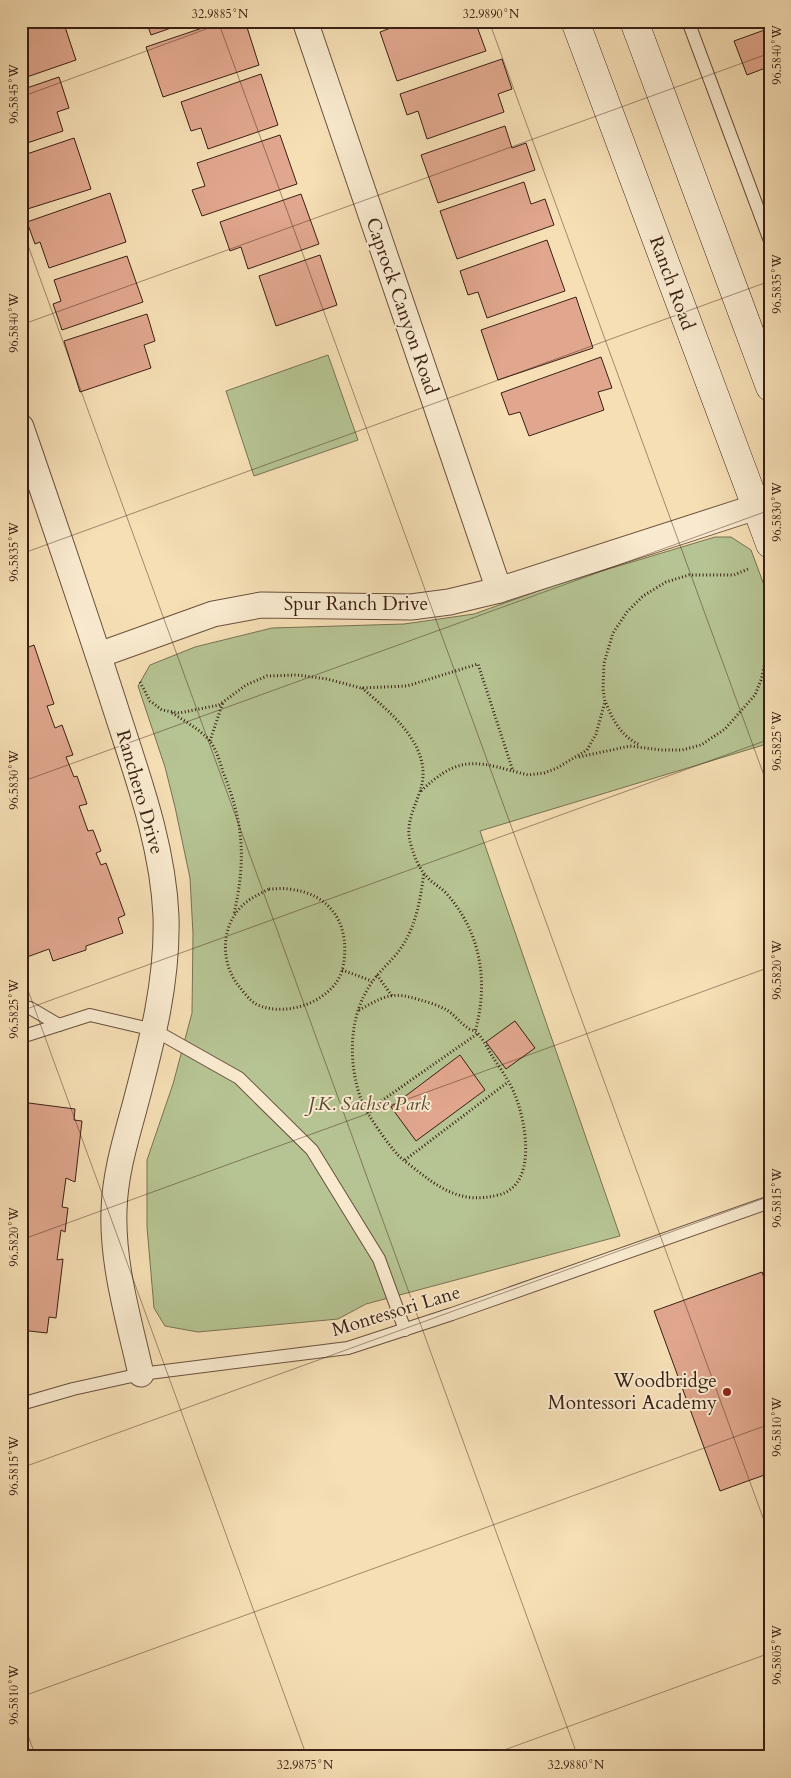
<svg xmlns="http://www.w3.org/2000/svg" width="791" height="1778" font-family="Cardo,serif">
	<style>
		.green { fill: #b6c392; stroke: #787253 }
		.building { fill: #e1a78e; stroke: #3a2014 }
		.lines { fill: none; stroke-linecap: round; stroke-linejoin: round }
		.service-casing { stroke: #69503c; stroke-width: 14 }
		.minor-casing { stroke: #69503c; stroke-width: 27 }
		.secondary-casing { stroke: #3a2014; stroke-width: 29 }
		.path { stroke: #3a2014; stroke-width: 3; stroke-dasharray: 1 2.5; stroke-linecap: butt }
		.service { stroke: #f9eacf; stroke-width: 12 }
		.minor { stroke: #f9eacf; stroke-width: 25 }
		.secondary { stroke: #f9eacf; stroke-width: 28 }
		.ticks { fill: none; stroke: #3a2014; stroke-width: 1; stroke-opacity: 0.45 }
		.poi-dot { fill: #8f2418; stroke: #f9eacf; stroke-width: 2 }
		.labels { text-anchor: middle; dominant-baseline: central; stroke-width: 4; stroke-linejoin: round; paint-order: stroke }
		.street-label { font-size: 19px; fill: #3a2014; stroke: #f9eacf }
		.park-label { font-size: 19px; font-style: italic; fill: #594934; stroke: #f9eacf }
		.poi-label { font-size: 19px; fill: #3a2014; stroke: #f9eacf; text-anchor: end }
		.neatline { fill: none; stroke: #3a2014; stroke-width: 2 }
		.ticks-label { font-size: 12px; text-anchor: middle; fill: #3a2014 }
	</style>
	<rect width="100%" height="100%" fill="#f6dfb5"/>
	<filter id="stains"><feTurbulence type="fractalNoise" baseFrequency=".004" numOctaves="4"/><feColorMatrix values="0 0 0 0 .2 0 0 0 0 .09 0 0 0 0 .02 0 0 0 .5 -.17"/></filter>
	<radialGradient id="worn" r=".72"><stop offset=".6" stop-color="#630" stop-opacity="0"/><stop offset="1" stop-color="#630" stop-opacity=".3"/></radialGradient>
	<g class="green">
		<polygon points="328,355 358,440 254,476 226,391"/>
		<polygon points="715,537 731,537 751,550 770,601 770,743 480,831 620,1236 366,1304 338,1319 198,1332 165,1326 154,1308 147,1227 147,1160 173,1084 192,1013 193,934 190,878 175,807 165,767 138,686 150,665 195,647 272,628 404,624 474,614 552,586"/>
	</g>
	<g class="building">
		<polygon points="26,21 63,21 76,60 21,79 21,23"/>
		<polygon points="146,21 191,21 151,35"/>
		<polygon points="223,21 245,21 259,65 163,97 146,47"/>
		<polygon points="409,21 475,21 486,51 397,81 380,32"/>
		<polygon points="770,28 770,71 768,67 747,75 734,41"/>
		<polygon points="502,59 512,89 498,94 504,112 427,139 418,111 407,115 400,94"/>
		<polygon points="261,74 278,125 208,149 201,128 191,131 181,102"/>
		<polygon points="59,77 69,108 57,112 63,131 21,145 21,90"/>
		<polygon points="505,126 512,148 526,143 535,170 438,203 421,155"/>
		<polygon points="280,135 297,184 202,216 192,190 205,186 197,163"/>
		<polygon points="74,138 91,189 21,211 21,156"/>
		<polygon points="524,182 531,204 545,199 554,225 457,259 440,211"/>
		<polygon points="110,193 126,242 49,268 40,242 35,244 27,222"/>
		<polygon points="301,194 319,244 248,269 241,247 230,251 220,222"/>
		<polygon points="547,240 565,291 487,318 478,292 468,295 460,271"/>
		<polygon points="320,255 337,305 276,326 259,276"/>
		<polygon points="127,256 143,302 62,330 53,304 61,301 54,280"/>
		<polygon points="576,297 593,348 498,380 481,330"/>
		<polygon points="147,314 155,341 144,345 151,368 80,392 64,341"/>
		<polygon points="601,357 612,388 598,392 604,410 529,436 520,412 509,415 501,393"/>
		<polygon points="22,636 26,648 34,645 54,704 47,706 55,728 62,725 73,755 66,757 74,777 77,776 87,804 79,806 88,831 93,830 101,851 96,853 101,865 106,863 125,915 118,918 123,933 86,946 86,950 53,961 49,949 27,957 21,945"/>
		<polygon points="515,1021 535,1048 506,1069 486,1042"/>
		<polygon points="460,1055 485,1090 416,1141 391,1107"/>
		<polygon points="21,1102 75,1109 74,1120 82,1121 75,1182 66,1178 62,1207 68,1208 65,1232 61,1230 57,1260 63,1259 56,1318 49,1317 47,1333 21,1330"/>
		<polygon points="762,1272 770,1294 770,1473 720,1491 654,1311"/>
	</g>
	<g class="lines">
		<g class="service-casing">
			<g id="service">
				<polyline points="688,21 770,241"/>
				<polyline points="21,1006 30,1008 59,1025"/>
				<polyline points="21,1037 90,1015 154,1030 239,1078 312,1150 379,1259 405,1330"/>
				<polyline points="21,1404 73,1389 141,1374 348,1348 452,1314 770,1202"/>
			</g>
		</g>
		<g class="minor-casing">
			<g id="minor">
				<polyline points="305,21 499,590"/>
				<path d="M 21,427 C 54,523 87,619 118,716 C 139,781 163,847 166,916 C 168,983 151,1045 134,1109 C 125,1142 115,1175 114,1210 C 112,1265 129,1320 141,1374"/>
				<polyline points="99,655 213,614 261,605 411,607 449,602 499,590 756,507 770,510"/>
			</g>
		</g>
		<g class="secondary-casing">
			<g id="secondary">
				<polyline points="575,21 770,544"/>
				<polyline points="634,21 770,387"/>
			</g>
		</g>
		<g class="path">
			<polyline points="140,682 150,701 162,710 179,713 219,705 246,685 267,676 297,675 327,679 361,688 407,686 478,664 513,771 528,775 544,773 557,768 587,750 596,734 605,702 603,689 604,663 613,633 627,612 643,596 666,582 689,575 734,575 748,569"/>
			<path d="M 362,688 C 391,713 437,749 419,794 C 413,811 405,826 411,845 C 415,859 420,871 431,881 C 436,885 441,888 446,893 C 481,932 489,982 475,1032"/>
			<path d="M 606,703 C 613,721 622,737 640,745"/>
			<path d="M 172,713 C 185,721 199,729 209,740 C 216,748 220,762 223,772 C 244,823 246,860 234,914"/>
			<polyline points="210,741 223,702"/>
			<polyline points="579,757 630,746 661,750 682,750 701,745 725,729 755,695 761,680 766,659 770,655"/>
			<path d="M 421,791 C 453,761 469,758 512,771"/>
			<path d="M 269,889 C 275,889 282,888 288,889 C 332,893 351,926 343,967 C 336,1001 285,1019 256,1004 C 249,1000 243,991 238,985 C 220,962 221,925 243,905 C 250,898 260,894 269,889 Z"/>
			<polyline points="342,970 372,981"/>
			<polyline points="377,975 392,996"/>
			<path d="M 359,1010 C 369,1005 379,998 390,996 C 401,994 410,997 420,1000 C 428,1002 437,1005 445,1009 C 453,1013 460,1023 468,1028 C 470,1030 473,1030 475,1031 C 482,1036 488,1049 492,1056 C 500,1068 510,1082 515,1095 C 526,1122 538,1186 498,1195 C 460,1205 438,1187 410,1165 C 406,1162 402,1159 398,1155 C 390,1147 366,1113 362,1102 C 349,1068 348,1024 366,992 C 373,978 384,968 394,957 C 415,933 420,903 424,872"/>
			<polyline points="367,1111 477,1034"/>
			<polyline points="405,1160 508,1082"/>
		</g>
		<use href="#service" class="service"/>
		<use href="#minor" class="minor"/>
		<use href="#secondary" class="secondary"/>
	</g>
	<path class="ticks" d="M 218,21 L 770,1537M 489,21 L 770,792M 760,21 L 770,47M 21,97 L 228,21M 21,226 L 578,1757M 21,325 L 770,53M 21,554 L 770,281M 21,782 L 770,510M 21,971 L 307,1757M 21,1011 L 770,739M 21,1240 L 770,967M 21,1468 L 770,1196M 21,1697 L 770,1424M 21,1717 L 36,1757M 485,1757 L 770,1653"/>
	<circle class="poi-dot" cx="727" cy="1392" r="5"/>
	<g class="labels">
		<g class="street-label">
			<text transform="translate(672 283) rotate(70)">Ranch Road</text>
			<text transform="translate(402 306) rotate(71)">Caprock Canyon Road</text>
			<text x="356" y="604">Spur Ranch Drive</text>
			<text transform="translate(140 792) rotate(74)">Ranchero Drive</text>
			<text transform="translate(396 1311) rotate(-17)">Montessori Lane</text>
		</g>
		<g class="park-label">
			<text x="369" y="1104">J.K. Sachse Park</text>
		</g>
		<g class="poi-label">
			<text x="717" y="1381">Woodbridge<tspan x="717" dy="22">Montessori Academy</tspan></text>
		</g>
	</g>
	<rect width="791" height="1778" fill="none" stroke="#f6dfb5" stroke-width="55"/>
	<rect x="28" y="28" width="736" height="1722" class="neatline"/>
	<g class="ticks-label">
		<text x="220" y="18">32.9885°N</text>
		<text x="491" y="18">32.9890°N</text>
		<text transform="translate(777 55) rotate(-90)" y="4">96.5840°W</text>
		<text transform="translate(14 94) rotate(-90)" y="4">96.5845°W</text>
		<text transform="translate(777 284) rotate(-90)" y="4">96.5835°W</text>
		<text transform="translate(14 323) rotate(-90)" y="4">96.5840°W</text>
		<text transform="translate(777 512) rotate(-90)" y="4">96.5830°W</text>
		<text transform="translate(14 552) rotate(-90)" y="4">96.5835°W</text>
		<text transform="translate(777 741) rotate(-90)" y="4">96.5825°W</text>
		<text transform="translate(14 780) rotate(-90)" y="4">96.5830°W</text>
		<text transform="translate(777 970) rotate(-90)" y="4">96.5820°W</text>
		<text transform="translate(14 1009) rotate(-90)" y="4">96.5825°W</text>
		<text transform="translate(777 1198) rotate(-90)" y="4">96.5815°W</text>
		<text transform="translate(14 1237) rotate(-90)" y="4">96.5820°W</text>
		<text transform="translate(777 1427) rotate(-90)" y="4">96.5810°W</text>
		<text transform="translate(14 1466) rotate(-90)" y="4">96.5815°W</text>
		<text transform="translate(777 1655) rotate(-90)" y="4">96.5805°W</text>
		<text transform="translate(14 1695) rotate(-90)" y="4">96.5810°W</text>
		<text x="305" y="1769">32.9875°N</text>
		<text x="576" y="1769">32.9880°N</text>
	</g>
	<rect width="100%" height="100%" filter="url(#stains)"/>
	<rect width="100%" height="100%" fill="url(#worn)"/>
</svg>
